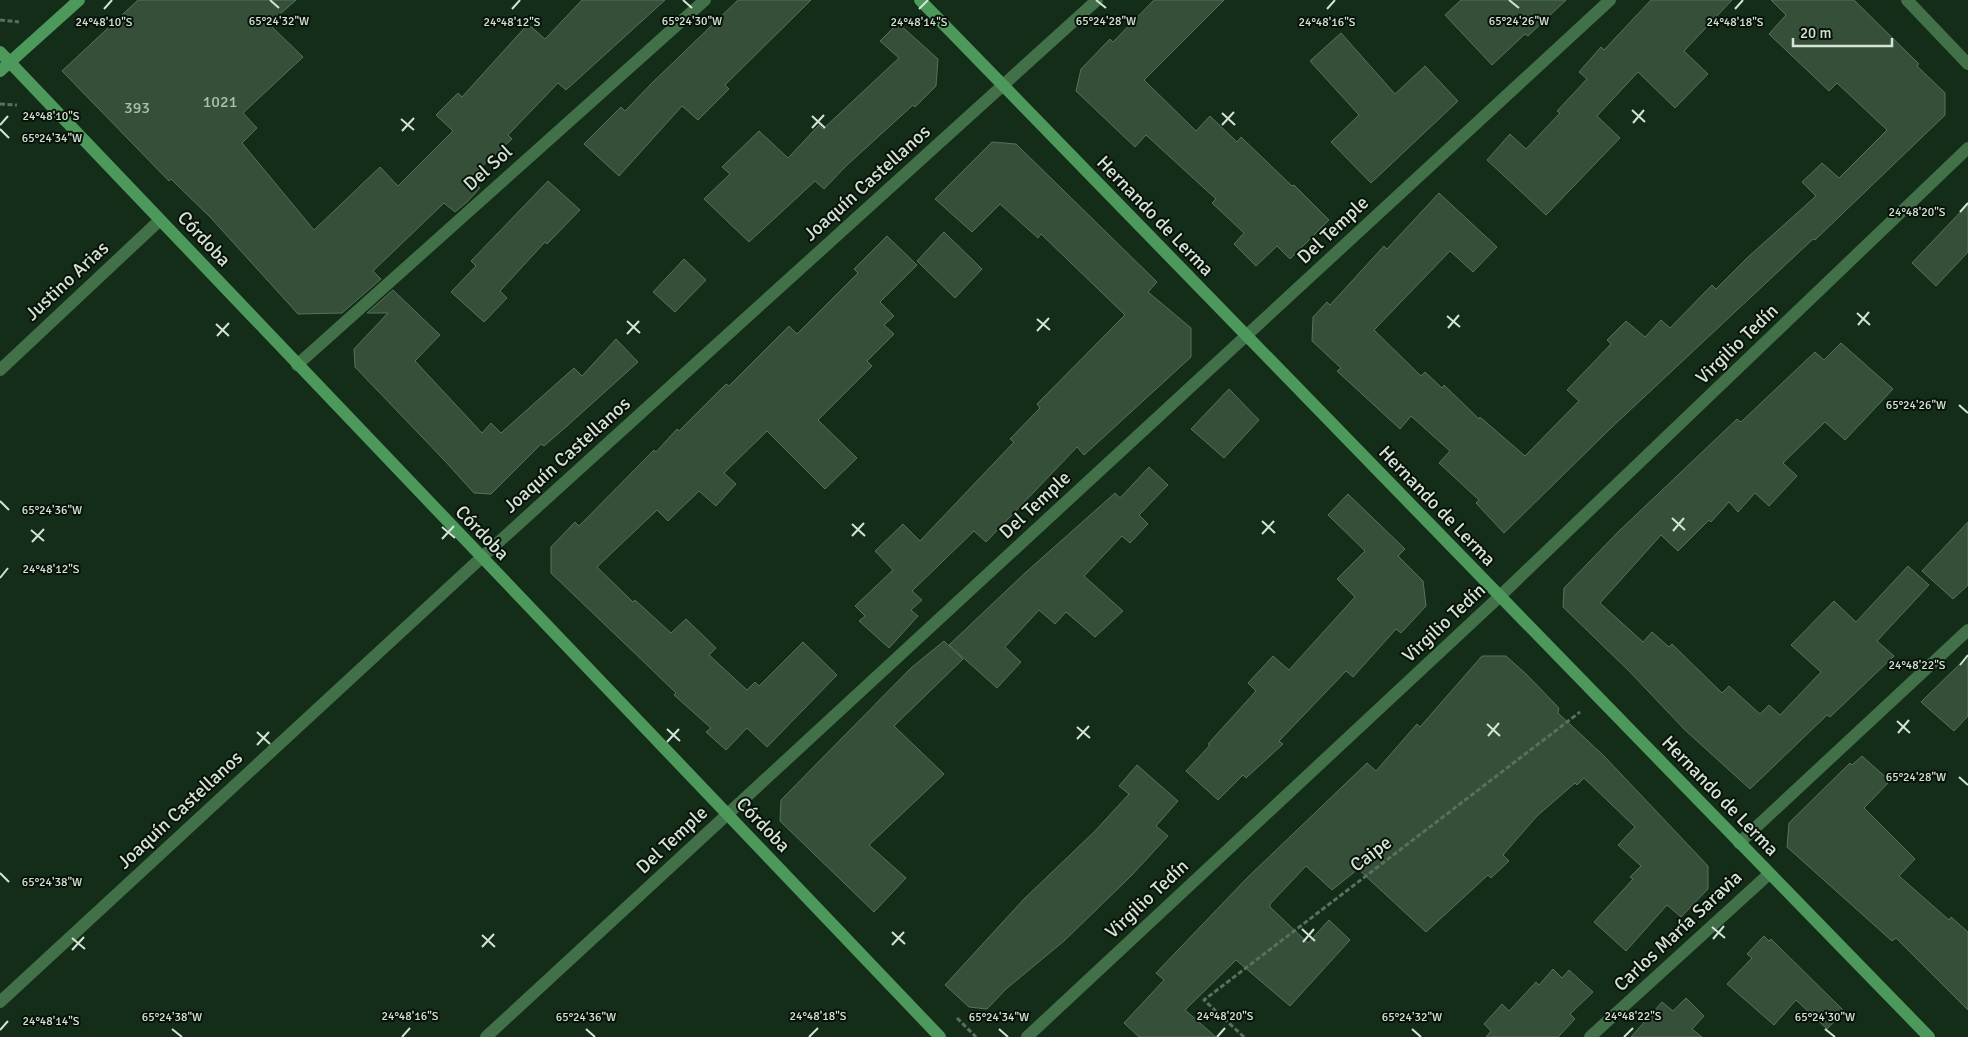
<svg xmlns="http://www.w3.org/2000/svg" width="1968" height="1037" font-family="Signika,sans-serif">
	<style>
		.building { fill: #354f39; stroke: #57725a }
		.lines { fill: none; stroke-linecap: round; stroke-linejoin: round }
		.path { stroke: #5a6f5d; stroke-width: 3; stroke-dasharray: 5 2.5; stroke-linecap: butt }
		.lane { stroke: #427049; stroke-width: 12 }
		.street { stroke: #427049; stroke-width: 12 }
		.secondary { stroke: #4d995b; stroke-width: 12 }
		.ticks { fill: none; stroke: #d4e3d5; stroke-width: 2 }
		.labels { text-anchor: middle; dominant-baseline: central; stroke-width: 4; stroke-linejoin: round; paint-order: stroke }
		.number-label { font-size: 16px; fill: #acbeae }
		.street-label { font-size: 19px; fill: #d4e3d5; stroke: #081209 }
		.ticks-label { font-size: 12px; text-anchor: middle; fill: #d4e3d5; stroke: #081209; stroke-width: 4; stroke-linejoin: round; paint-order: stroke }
	</style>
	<rect width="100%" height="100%" fill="#142d18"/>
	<g class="building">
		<polygon points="138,0 296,0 269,24 303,57 243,113 257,128 242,143 314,230 380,167 398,186 453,131 436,115 458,93 462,97 528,24 545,39 582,0 665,0 566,90 558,83 508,135 512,139 469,178 480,188 467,202 455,212 444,203 373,271 381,279 342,313 298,314 211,218 171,179 169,181 62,71"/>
		<polygon points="738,0 811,0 725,85 729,89 698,120 682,106 619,176 584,144 621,107 625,111 652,83"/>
		<polygon points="1154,0 1224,0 1144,80 1196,131 1210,116 1237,142 1241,137 1292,186 1294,185 1329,220 1290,259 1277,246 1256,266 1234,244 1244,233 1212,203 1216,199 1146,135 1135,147 1076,91 1081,69 1110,39 1113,42"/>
		<polygon points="1461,0 1566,0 1528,36 1525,34 1492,65 1445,15"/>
		<polygon points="1651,0 1732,0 1684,51 1708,74 1675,108 1638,72 1597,116 1620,138 1546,215 1487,160 1510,134 1526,149 1560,113 1557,111 1587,79 1579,72 1601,47 1604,50"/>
		<polygon points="1771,0 1854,0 1919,64 1917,66 1945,93 1945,115 1815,240 1813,239 1612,427 1504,533 1476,503 1479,500 1439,463 1450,451 1411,416 1400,429 1337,371 1341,368 1312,341 1313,317 1327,302 1330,305 1384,246 1387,249 1439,193 1497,247 1473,272 1450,251 1374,330 1421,376 1425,372 1442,388 1444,385 1479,419 1480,417 1525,456 1579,401 1567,390 1611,344 1607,340 1626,321 1645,337 1661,320 1670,328 1712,285 1716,289 1747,258 1816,196 1802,182 1822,163 1839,178 1887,130 1837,83 1829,91 1769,34 1786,15"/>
		<polygon points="898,23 938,59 936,86 915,107 913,105 846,166 824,189 815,181 749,242 704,199 730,174 722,167 759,131 788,158 819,125 823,129 899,58 880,41"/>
		<polygon points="1341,33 1395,94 1425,66 1458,101 1371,183 1331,142 1359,115 1310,61"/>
		<polygon points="992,142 1016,144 1157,282 1148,292 1191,328 1191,357 1084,455 1077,447 986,542 974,531 912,591 922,600 911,610 918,616 889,648 859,621 865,616 855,606 893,570 875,551 903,524 920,541 1014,442 1010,439 1040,408 1037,404 1125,315 1041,234 1038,238 1000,204 972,232 935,199"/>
		<polygon points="548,181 580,210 547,244 545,242 500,291 507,298 484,322 451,292 476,266 471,261"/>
		<polygon points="1968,204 1968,252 1936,286 1912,263"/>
		<polygon points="944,232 982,269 955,298 917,261"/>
		<polygon points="887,236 917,265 880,302 894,316 884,325 894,334 867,361 872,366 818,420 857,458 825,489 767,431 724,473 736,484 716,506 699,491 668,521 657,510 597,567 633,602 635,600 671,633 686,619 716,648 709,655 747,690 755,682 759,686 803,642 837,675 767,747 747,728 726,750 706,732 711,728 674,695 676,693 645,663 551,573 551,547 575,522 579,526 654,450 656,452 677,429 679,431 726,384 729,386 789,326 797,334 858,273 854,269"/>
		<polygon points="684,259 706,280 675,312 653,292"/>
		<polygon points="393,290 440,335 415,361 482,433 491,423 501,433 574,368 582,376 616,339 638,362 567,426 544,446 541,444 491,494 474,493 445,461 355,367 354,349 388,313 367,313"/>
		<polygon points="1841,343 1893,389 1845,440 1825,422 1783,463 1797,476 1769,506 1755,493 1738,512 1729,502 1711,522 1709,520 1678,551 1661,535 1600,603 1643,642 1652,632 1669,647 1672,644 1722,693 1729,686 1760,714 1769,705 1780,715 1821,672 1791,645 1834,601 1856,622 1908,566 1929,585 1877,641 1894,656 1830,717 1827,715 1750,789 1685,730 1629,671 1563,607 1564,588 1618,532 1737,419 1741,422 1815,352 1824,360"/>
		<polygon points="1229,389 1259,420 1224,458 1191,429"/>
		<polygon points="1149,467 1168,485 1139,515 1148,524 1130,543 1122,536 1084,576 1123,611 1095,637 1066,612 1055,624 1039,610 1005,647 1021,662 997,688 949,645 1025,573 1115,493 1120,498"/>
		<polygon points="1348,494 1405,549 1398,556 1423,581 1426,606 1401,633 1396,629 1353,677 1346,671 1279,741 1283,744 1246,778 1243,775 1218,800 1186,771 1210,745 1208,744 1256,691 1248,683 1273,656 1289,670 1355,597 1337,579 1365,551 1328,515"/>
		<polygon points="1968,522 1968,585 1953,599 1922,571"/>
		<polygon points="944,641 963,659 894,726 944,774 869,845 906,878 874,912 780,821 781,800 911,668"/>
		<polygon points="1482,656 1506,656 1527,675 1559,708 1558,713 1604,756 1708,866 1708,889 1681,917 1667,905 1626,951 1594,922 1633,879 1630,877 1641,866 1618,845 1635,827 1584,778 1577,785 1575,783 1537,816 1503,855 1509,861 1491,878 1488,875 1426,932 1358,869 1332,890 1306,866 1270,904 1270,907 1308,943 1329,920 1350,940 1290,1006 1236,960 1185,1010 1216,1037 1139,1037 1124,1023 1164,980 1156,973 1247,878 1367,763 1376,771 1417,724 1420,727"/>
		<polygon points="1968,656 1968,716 1954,731 1921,702"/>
		<polygon points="1862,756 1890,781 1864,808 1915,859 1899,876 1949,920 1951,917 1968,932 1968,1010 1896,938 1892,941 1787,847 1789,823 1850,763 1852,765"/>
		<polygon points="1137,765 1178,801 1156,826 1168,836 1131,876 1064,941 1006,989 987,1009 969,1007 945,985 1024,899 1095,831 1129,794 1119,786"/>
		<polygon points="1764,936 1769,941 1771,939 1844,1011 1827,1029 1796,1000 1774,1025 1727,984 1752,958 1747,954"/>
		<polygon points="1553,969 1562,978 1569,970 1593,992 1570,1014 1575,1019 1558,1037 1486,1037 1491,1031 1484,1024 1502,1004 1509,1011 1536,982 1539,985"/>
		<polygon points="1686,998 1704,1016 1692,1029 1702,1037 1631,1037 1662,1002 1673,1011"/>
	</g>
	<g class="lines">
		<g class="path">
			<polyline points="0,20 19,22"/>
			<polyline points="0,104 17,105"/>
			<polyline points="957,1018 976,1037"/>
			<polyline points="1244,1037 1204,1000 1580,712"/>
		</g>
		<polyline class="lane" points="0,370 160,220"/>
		<g class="street">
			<polyline points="1907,0 1968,64"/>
			<polyline points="297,365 705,0"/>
			<polyline points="1739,843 1968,630"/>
			<polyline points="0,1002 481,558 1097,0"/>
			<polyline points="486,1037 1610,0"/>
			<polyline points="1027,1037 1499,597 1968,148"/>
			<polyline points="1590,1037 1769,874"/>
		</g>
		<g class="secondary">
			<polyline points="920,0 1929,1037"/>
			<polyline points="0,52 940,1037"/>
			<polyline points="0,71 79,0"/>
		</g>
	</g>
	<path class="ticks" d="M 270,0 L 279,8M 683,0 L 692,8M 1096,0 L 1106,8M 1509,0 L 1519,8M 104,9 L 112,0M 512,9 L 520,0M 919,9 L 928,0M 1327,9 L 1335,0M 1735,9 L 1743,0M 1632,110 L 1645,122M 1222,113 L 1235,125M 812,116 L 825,128M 401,119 L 414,130M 1633,123 L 1644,110M 0,125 L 8,116M 1222,125 L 1234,112M 812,128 L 824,115M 0,129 L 9,138M 402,131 L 414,118M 1960,212 L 1968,203M 1857,313 L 1870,325M 1447,316 L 1460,327M 1037,319 L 1050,330M 627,321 L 640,333M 216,324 L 229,336M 1858,325 L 1869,312M 1448,328 L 1459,315M 1037,331 L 1049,318M 627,334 L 639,321M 217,336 L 229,323M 1959,405 L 1968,413M 0,501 L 9,510M 1672,518 L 1685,530M 1262,521 L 1275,533M 852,524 L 865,536M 442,527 L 455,538M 31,530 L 44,541M 1673,531 L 1684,518M 1262,534 L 1274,521M 852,536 L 864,523M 442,539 L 454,526M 32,542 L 44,529M 0,578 L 8,568M 1960,665 L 1968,655M 1897,721 L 1910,733M 1487,724 L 1500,736M 1077,727 L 1090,738M 667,729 L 680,741M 257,732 L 270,744M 1898,733 L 1909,720M 1488,736 L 1499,723M 1077,739 L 1089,726M 667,742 L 679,729M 257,745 L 269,732M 1959,777 L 1968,785M 0,873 L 9,882M 1712,927 L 1725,938M 1302,929 L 1315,941M 892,932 L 905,944M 482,935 L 495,947M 72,938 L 85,949M 1713,939 L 1724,926M 1303,942 L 1314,929M 892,945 L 904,932M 482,947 L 494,934M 72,950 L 84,937M 172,1029 L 182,1037M 586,1029 L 595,1037M 999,1029 L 1008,1037M 1412,1029 L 1421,1037M 1825,1029 L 1835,1037M 0,1030 L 8,1021M 402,1037 L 410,1028M 809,1037 L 818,1028M 1217,1037 L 1225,1028M 1624,1037 L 1633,1028"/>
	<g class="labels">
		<g class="number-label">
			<text x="220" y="102">1021</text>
			<text x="137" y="108">393</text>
		</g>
		<g class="street-label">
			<text transform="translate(488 168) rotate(-42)">Del Sol</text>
			<text transform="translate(867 183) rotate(-42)">Joaquín Castellanos</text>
			<text transform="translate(1155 216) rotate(46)">Hernando de Lerma</text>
			<text transform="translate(1333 230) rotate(-43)">Del Temple</text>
			<text transform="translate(204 239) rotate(47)">Córdoba</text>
			<text transform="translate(67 281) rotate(-43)">Justino Arias</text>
			<text transform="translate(1737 344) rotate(-44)">Virgilio Tedín</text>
			<text transform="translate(567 455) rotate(-42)">Joaquín Castellanos</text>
			<text transform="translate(1035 505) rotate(-43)">Del Temple</text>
			<text transform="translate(1437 506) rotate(46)">Hernando de Lerma</text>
			<text transform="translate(482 533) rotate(46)">Córdoba</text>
			<text transform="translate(1444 623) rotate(-43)">Virgilio Tedín</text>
			<text transform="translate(1720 796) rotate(46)">Hernando de Lerma</text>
			<text transform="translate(180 810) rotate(-43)">Joaquín Castellanos</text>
			<text transform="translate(763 825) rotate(46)">Córdoba</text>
			<text transform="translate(672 840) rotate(-43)">Del Temple</text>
			<text transform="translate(1371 854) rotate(-37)">Caipe</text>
			<text transform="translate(1147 899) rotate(-43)">Virgilio Tedín</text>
			<text transform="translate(1678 931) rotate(-43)">Carlos María Saravia</text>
		</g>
	</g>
	<g class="ticks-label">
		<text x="279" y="25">65°24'32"W</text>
		<text x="692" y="25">65°24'30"W</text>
		<text x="1106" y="25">65°24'28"W</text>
		<text x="1519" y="25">65°24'26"W</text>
		<text x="104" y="26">24°48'10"S</text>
		<text x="512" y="26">24°48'12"S</text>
		<text x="919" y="26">24°48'14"S</text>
		<text x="1327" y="26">24°48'16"S</text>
		<text x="1735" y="26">24°48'18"S</text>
		<text x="51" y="120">24°48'10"S</text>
		<text x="52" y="142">65°24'34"W</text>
		<text x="1917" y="216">24°48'20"S</text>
		<text x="1916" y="409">65°24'26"W</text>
		<text x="52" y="514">65°24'36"W</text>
		<text x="51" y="573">24°48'12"S</text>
		<text x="1917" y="669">24°48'22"S</text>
		<text x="1916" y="781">65°24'28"W</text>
		<text x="52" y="886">65°24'38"W</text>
		<text x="410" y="1020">24°48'16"S</text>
		<text x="818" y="1020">24°48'18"S</text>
		<text x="1225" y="1020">24°48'20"S</text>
		<text x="1633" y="1020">24°48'22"S</text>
		<text x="172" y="1021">65°24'38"W</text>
		<text x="586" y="1021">65°24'36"W</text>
		<text x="999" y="1021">65°24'34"W</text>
		<text x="1412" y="1021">65°24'32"W</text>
		<text x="1825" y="1021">65°24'30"W</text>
		<text x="51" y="1025">24°48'14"S</text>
	</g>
	<path d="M1793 38v8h99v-8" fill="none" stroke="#d4e3d5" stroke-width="2.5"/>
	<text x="1800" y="38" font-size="15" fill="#d4e3d5" stroke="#081209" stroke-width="4" paint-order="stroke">20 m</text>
</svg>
